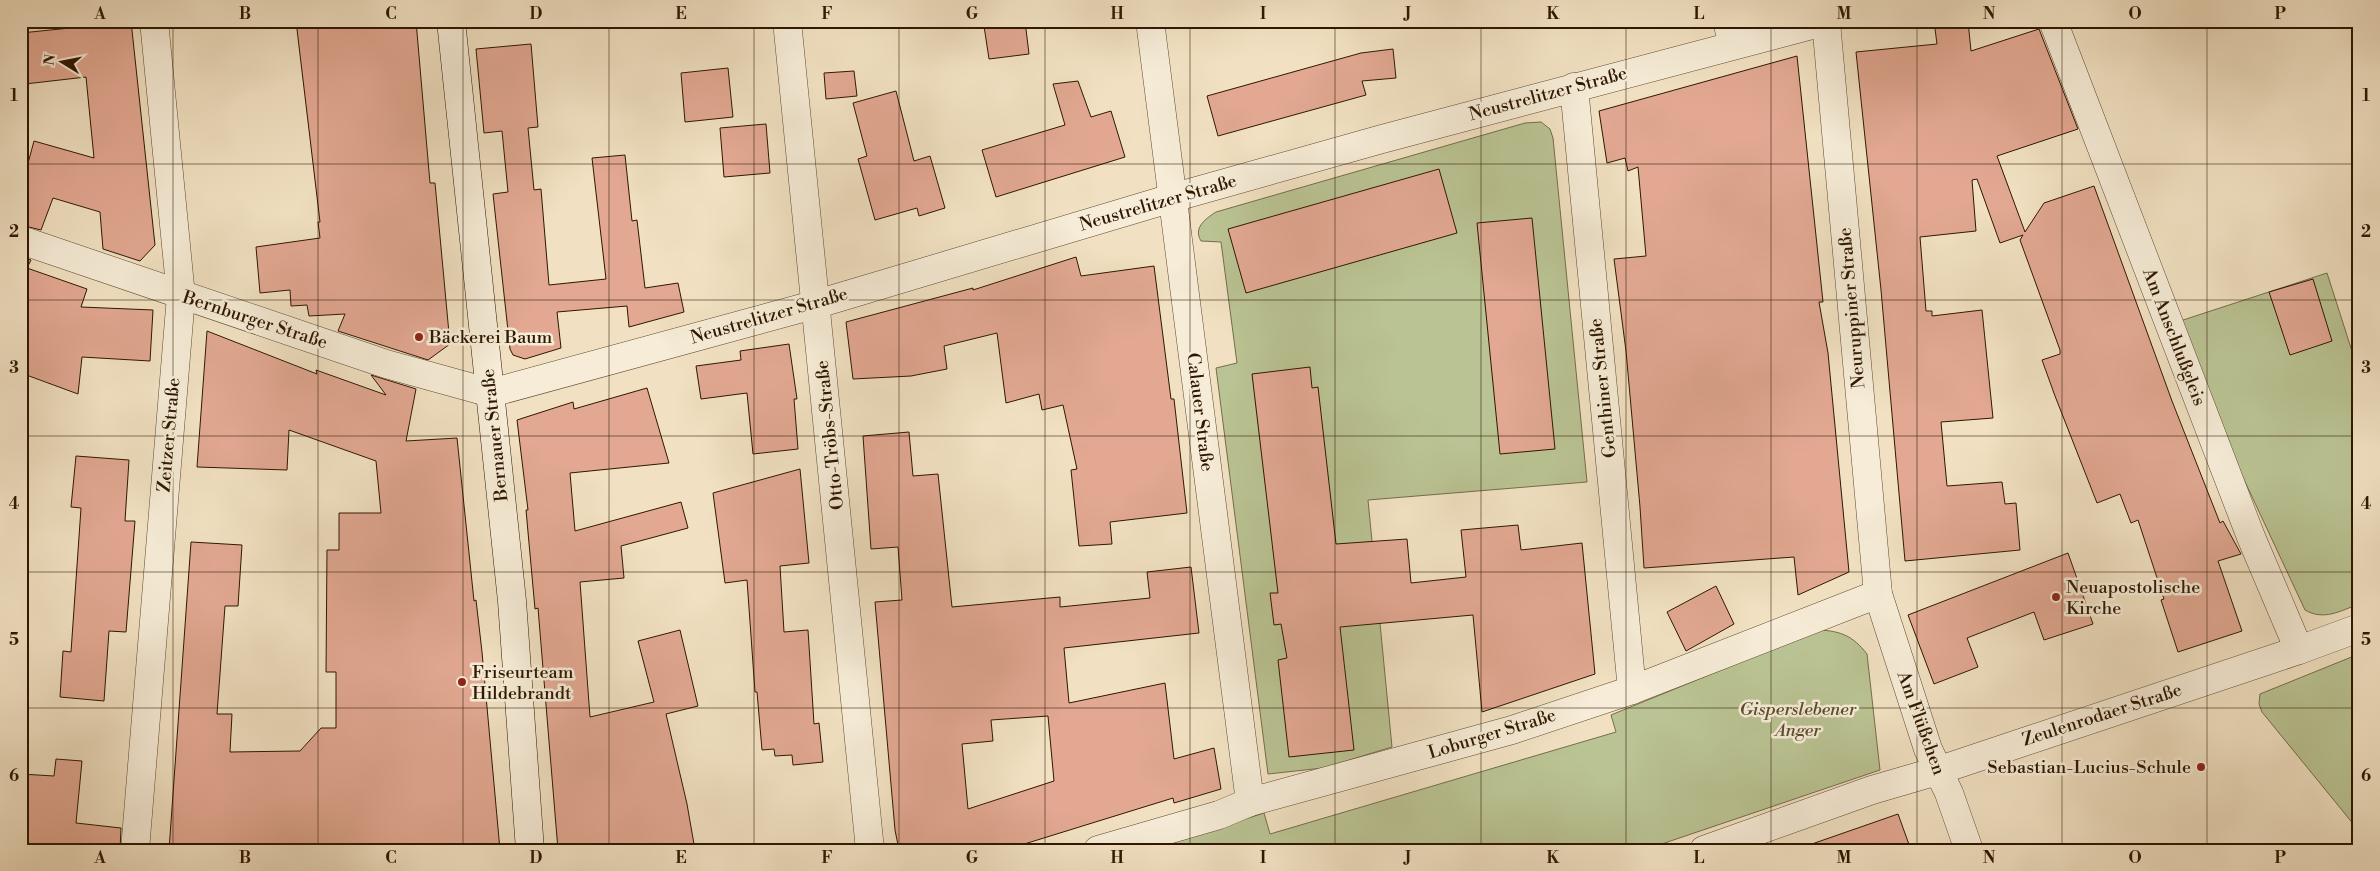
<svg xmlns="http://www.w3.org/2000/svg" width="2380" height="871" font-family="'Libre Bodoni',serif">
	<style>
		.green { fill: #bac393; stroke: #746d4a }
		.building { fill: #e2a892; stroke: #2e1700; fill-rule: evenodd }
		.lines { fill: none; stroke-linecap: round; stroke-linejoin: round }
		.street-casing { stroke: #5f4a30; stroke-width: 29 }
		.secondary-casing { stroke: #2e1700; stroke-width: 29 }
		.street { stroke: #f6ecd7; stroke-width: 28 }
		.secondary { stroke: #f6ecd7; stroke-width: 28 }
		.grid { fill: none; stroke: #2e1700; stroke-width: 1; stroke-opacity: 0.55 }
		.poi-dot { fill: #8f2418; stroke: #f6ecd7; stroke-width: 2 }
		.labels { text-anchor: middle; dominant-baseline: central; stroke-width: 5; stroke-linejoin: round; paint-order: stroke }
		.street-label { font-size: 18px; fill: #2e1700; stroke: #f6ecd7 }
		.poi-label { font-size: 18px; fill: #2e1700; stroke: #f6ecd7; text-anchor: start }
		.park-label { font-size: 18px; font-style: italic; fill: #584b2c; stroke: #f6ecd7 }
		.neatline { fill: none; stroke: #2e1700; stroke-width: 2 }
		.grid-label { font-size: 16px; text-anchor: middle; font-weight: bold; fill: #2e1700 }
	</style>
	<rect width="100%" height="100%" fill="#f1e1c2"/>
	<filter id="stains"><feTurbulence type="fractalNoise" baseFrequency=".004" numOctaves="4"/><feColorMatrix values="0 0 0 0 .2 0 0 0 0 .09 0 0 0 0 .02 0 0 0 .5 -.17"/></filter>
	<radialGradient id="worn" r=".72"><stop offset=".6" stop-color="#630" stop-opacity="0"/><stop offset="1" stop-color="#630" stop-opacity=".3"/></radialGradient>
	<g class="green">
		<path d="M 1541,122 L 1550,129 L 1553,138 L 1587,482 L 1368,500 L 1392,747 L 1323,768 L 1268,774 L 1216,368 L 1237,363 L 1221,242 L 1201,241 C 1193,228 1205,219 1216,212 L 1525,123 Z"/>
		<path d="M 2327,273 L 2359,373 L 2359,604 C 2340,611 2324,621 2305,610 L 2204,394 L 2177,322 Z"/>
		<path d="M 1819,630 C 1841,631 1853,636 1867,654 L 1880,770 L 1644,850 L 1149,850 L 1264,813 L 1270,834 L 1616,732 L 1611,715 Z"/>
		<polygon points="2359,654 2359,831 2262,712 2259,704 2260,694"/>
	</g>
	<g class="building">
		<polygon points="80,21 131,21 155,245 140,261 103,249 100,212 53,198 41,230 21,225 21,189 34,141 94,158 86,77 25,84 21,33 80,27"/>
		<polygon points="296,21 416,21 430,183 435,183 450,344 428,360 338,331 345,314 309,316 307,305 291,306 290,290 260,293 256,247 320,238 318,222 320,222"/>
		<polygon points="1025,21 1029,54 989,59 984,26"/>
		<polygon points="1934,21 1968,21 1971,51 2039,29 2078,129 1997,156 2025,232 2044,203 2094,186 2172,401 2220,523 2223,521 2241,554 2218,561 2242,631 2178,652 2161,600 2164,599 2138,520 2131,523 2120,494 2097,503 2055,396 2042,360 2060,354 2060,350 2020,240 2023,235 2000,243 1977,179 1972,180 1976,231 1920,237 1926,311 1932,311 1932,316 1982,310 1993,418 1941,422 1947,486 2002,482 2005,504 2016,503 2020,550 1905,561 1881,290 1856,52 1937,44"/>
		<polygon points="531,44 538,127 528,128 534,190 541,189 549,285 606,279 592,158 625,155 632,221 637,220 645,288 678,283 684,312 629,327 627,306 557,312 561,348 525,359 513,355 510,349 493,194 508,192 502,131 484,133 476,49"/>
		<polygon points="1393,49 1396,78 1362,81 1366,95 1218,136 1207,96 1361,53"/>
		<polygon points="1797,56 1823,302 1819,302 1828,353 1849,572 1798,595 1794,557 1644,568 1640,507 1626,351 1614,259 1646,256 1638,167 1628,171 1625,158 1607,163 1599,111"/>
		<polygon points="728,68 733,117 685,122 681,73"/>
		<polygon points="854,71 857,96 826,99 824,73"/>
		<polygon points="1078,81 1091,117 1111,111 1125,157 996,197 982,150 1065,125 1053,84"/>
		<polygon points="896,91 914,161 930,156 945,208 919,216 917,208 875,220 858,159 867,156 853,103"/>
		<polygon points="766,124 770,173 724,177 720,128"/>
		<polygon points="1439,169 1457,233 1246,293 1228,229"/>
		<polygon points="1532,218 1555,449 1500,454 1477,223"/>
		<polygon points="21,257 31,260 27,268 87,289 81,307 153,310 150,361 82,357 78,394 21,373"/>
		<polygon points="1076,257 1081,276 1154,266 1171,399 1174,399 1187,513 1110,522 1112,544 1079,546 1071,470 1077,469 1063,405 1042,410 1039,394 1006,403 997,333 944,346 947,369 911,376 853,379 846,322 973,288 973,290"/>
		<polygon points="2313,279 2332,341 2290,355 2269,292"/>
		<polygon points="207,331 317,374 316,370 386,395 371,375 416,389 406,441 457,438 474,601 476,600 482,652 500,850 169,850 191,542 242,545 238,606 225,606 217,714 232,714 230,752 300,751 321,728 336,728 336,672 326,672 327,550 339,550 339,513 381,513 376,461 289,430 287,470 197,467"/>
		<polygon points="789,344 797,399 794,399 798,449 753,454 747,393 701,399 696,366 741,360 740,351"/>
		<polygon points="1310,367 1312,388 1318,387 1336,544 1407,539 1411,583 1466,577 1461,530 1518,525 1521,550 1582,543 1595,674 1482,712 1473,615 1340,627 1354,750 1289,757 1278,660 1287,658 1281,624 1274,625 1270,593 1278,593 1252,374"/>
		<polygon points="647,388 669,463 570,473 575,531 681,502 688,528 621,546 624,578 580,582 590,717 654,702 638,641 680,630 698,706 666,714 687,804 695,850 558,850 538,608 535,609 526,510 528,510 517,420 573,402 574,409"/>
		<path d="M 909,432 L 913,476 L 938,474 L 952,607 L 1060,597 L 1060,607 L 1150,598 L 1147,572 L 1191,567 L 1199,633 L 1064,648 L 1069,703 L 1165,683 L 1174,759 L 1214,748 L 1221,789 L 1174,803 L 1173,798 L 1005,850 L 899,850 L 895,830 L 875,602 L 902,600 L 898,547 L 871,549 L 863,436 ZM 1048,716 L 1054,781 L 968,809 L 962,744 L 993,741 L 991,720 Z"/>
		<polygon points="76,456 129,460 125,521 135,521 126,632 109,631 104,701 60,697 63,651 71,652 81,508 71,507"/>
		<polygon points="800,469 809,563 780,566 784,632 808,630 814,724 819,723 823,762 793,765 792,755 775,756 774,749 762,750 757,692 755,692 747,580 725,583 713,493"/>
		<polygon points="2068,553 2093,624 2044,640 2034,612 1967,638 1978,667 1934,684 1908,615"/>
		<polygon points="1716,586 1734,624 1686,651 1667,612"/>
		<polygon points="56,759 82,761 76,823 121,828 120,850 21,850 21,774 54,776"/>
		<polygon points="1898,814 1911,850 1810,850 1809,845"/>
	</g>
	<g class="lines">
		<g class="street-casing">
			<g id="street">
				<polyline points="787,21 870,850"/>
				<polyline points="1150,21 1250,802"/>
				<polyline points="1727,21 1733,45"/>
				<polyline points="2053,21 2251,537 2299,650"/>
				<polyline points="1826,22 1878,594 1928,749 1949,793 1969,850"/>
				<polyline points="1574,87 1632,690"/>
				<polyline points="21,240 386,364 491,393 817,304 1172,198 1382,139 1827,21"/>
				<polyline points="135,850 181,296 154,21"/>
				<polyline points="1098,850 1219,815 1250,802 1512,730 1632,690 1878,594"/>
				<polyline points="1704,850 1872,790 1937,771 2299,650 2359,628"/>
			</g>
		</g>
		<g class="secondary-casing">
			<polyline id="secondary" points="451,21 512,601 530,850"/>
		</g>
		<use href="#street" class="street"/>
		<use href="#secondary" class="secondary"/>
	</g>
	<path class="grid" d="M 173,21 L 173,850M 318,21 L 318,850M 463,21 L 463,850M 609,21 L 609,850M 754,21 L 754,850M 899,21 L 899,850M 1045,21 L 1045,850M 1190,21 L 1190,850M 1335,21 L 1335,850M 1481,21 L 1481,850M 1626,21 L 1626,850M 1771,21 L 1771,850M 1917,21 L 1917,850M 2062,21 L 2062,850M 2207,21 L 2207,850M 21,164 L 2359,164M 21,300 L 2359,300M 21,436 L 2359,436M 21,572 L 2359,572M 21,708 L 2359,708"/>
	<g class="poi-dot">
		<circle cx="419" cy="337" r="5"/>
		<circle cx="2056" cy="597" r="5"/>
		<circle cx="462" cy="682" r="5"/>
		<circle cx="2201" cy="767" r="5"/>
	</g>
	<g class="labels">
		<g class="street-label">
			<text transform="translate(1548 94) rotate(-15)">Neustrelitzer Straße</text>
			<text transform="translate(1158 203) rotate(-16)">Neustrelitzer Straße</text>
			<text transform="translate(1852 308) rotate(-95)">Neuruppiner Straße</text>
			<text transform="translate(769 316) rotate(-16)">Neustrelitzer Straße</text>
			<text transform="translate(255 320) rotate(18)">Bernburger Straße</text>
			<text transform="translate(2174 337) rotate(69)">Am Anschlußgleis</text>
			<text transform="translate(1603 388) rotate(-96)">Genthiner Straße</text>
			<text transform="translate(1200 412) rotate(83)">Calauer Straße</text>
			<text transform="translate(169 435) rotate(-85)">Zeitzer Straße</text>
			<text transform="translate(495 435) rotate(-96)">Bernauer Straße</text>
			<text transform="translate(830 435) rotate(-96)">Otto-Tröbs-Straße</text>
			<text transform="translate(2102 715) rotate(-18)">Zeulenrodaer Straße</text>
			<text transform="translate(1921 723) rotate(70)">Am Flüßchen</text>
			<text transform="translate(1492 734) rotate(-17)">Loburger Straße</text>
		</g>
		<g class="poi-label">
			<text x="429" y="337">Bäckerei Baum</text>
			<text x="2066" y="587">Neuapostolische<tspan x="2066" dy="21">Kirche</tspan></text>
			<text x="472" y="672">Friseurteam<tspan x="472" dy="21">Hildebrandt</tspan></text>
			<text x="2191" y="767" text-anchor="end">Sebastian-Lucius-Schule</text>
		</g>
		<g class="park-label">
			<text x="1798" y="709">Gisperslebener<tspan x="1798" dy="21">Anger</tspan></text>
		</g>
	</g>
	<rect width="2380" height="871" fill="none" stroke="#f1e1c2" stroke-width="55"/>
	<g transform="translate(62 62) rotate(280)" stroke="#f6ecd7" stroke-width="4" paint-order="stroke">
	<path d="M0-4L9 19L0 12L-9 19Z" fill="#2e1700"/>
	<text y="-8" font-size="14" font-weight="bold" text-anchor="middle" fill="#2e1700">N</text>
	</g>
	<rect x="28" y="28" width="2324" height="816" class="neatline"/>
	<g class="grid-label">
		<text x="100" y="19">A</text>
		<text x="245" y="19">B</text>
		<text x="391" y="19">C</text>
		<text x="536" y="19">D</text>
		<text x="681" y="19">E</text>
		<text x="827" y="19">F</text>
		<text x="972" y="19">G</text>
		<text x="1117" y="19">H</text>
		<text x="1263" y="19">I</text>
		<text x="1408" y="19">J</text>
		<text x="1553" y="19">K</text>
		<text x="1699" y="19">L</text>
		<text x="1844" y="19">M</text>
		<text x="1989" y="19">N</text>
		<text x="2135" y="19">O</text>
		<text x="2280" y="19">P</text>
		<text x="14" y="101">1</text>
		<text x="2366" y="101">1</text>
		<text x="14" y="237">2</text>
		<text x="2366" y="237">2</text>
		<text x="14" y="373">3</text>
		<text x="2366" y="373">3</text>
		<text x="14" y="509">4</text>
		<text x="2366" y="509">4</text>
		<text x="14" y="645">5</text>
		<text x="2366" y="645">5</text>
		<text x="14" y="781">6</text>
		<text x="2366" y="781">6</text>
		<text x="100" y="863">A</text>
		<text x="245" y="863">B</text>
		<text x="391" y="863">C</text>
		<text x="536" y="863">D</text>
		<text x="681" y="863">E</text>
		<text x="827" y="863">F</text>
		<text x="972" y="863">G</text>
		<text x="1117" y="863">H</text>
		<text x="1263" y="863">I</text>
		<text x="1408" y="863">J</text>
		<text x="1553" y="863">K</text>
		<text x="1699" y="863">L</text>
		<text x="1844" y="863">M</text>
		<text x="1989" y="863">N</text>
		<text x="2135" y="863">O</text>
		<text x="2280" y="863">P</text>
	</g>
	<rect width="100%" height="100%" filter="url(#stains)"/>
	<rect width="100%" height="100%" fill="url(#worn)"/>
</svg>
